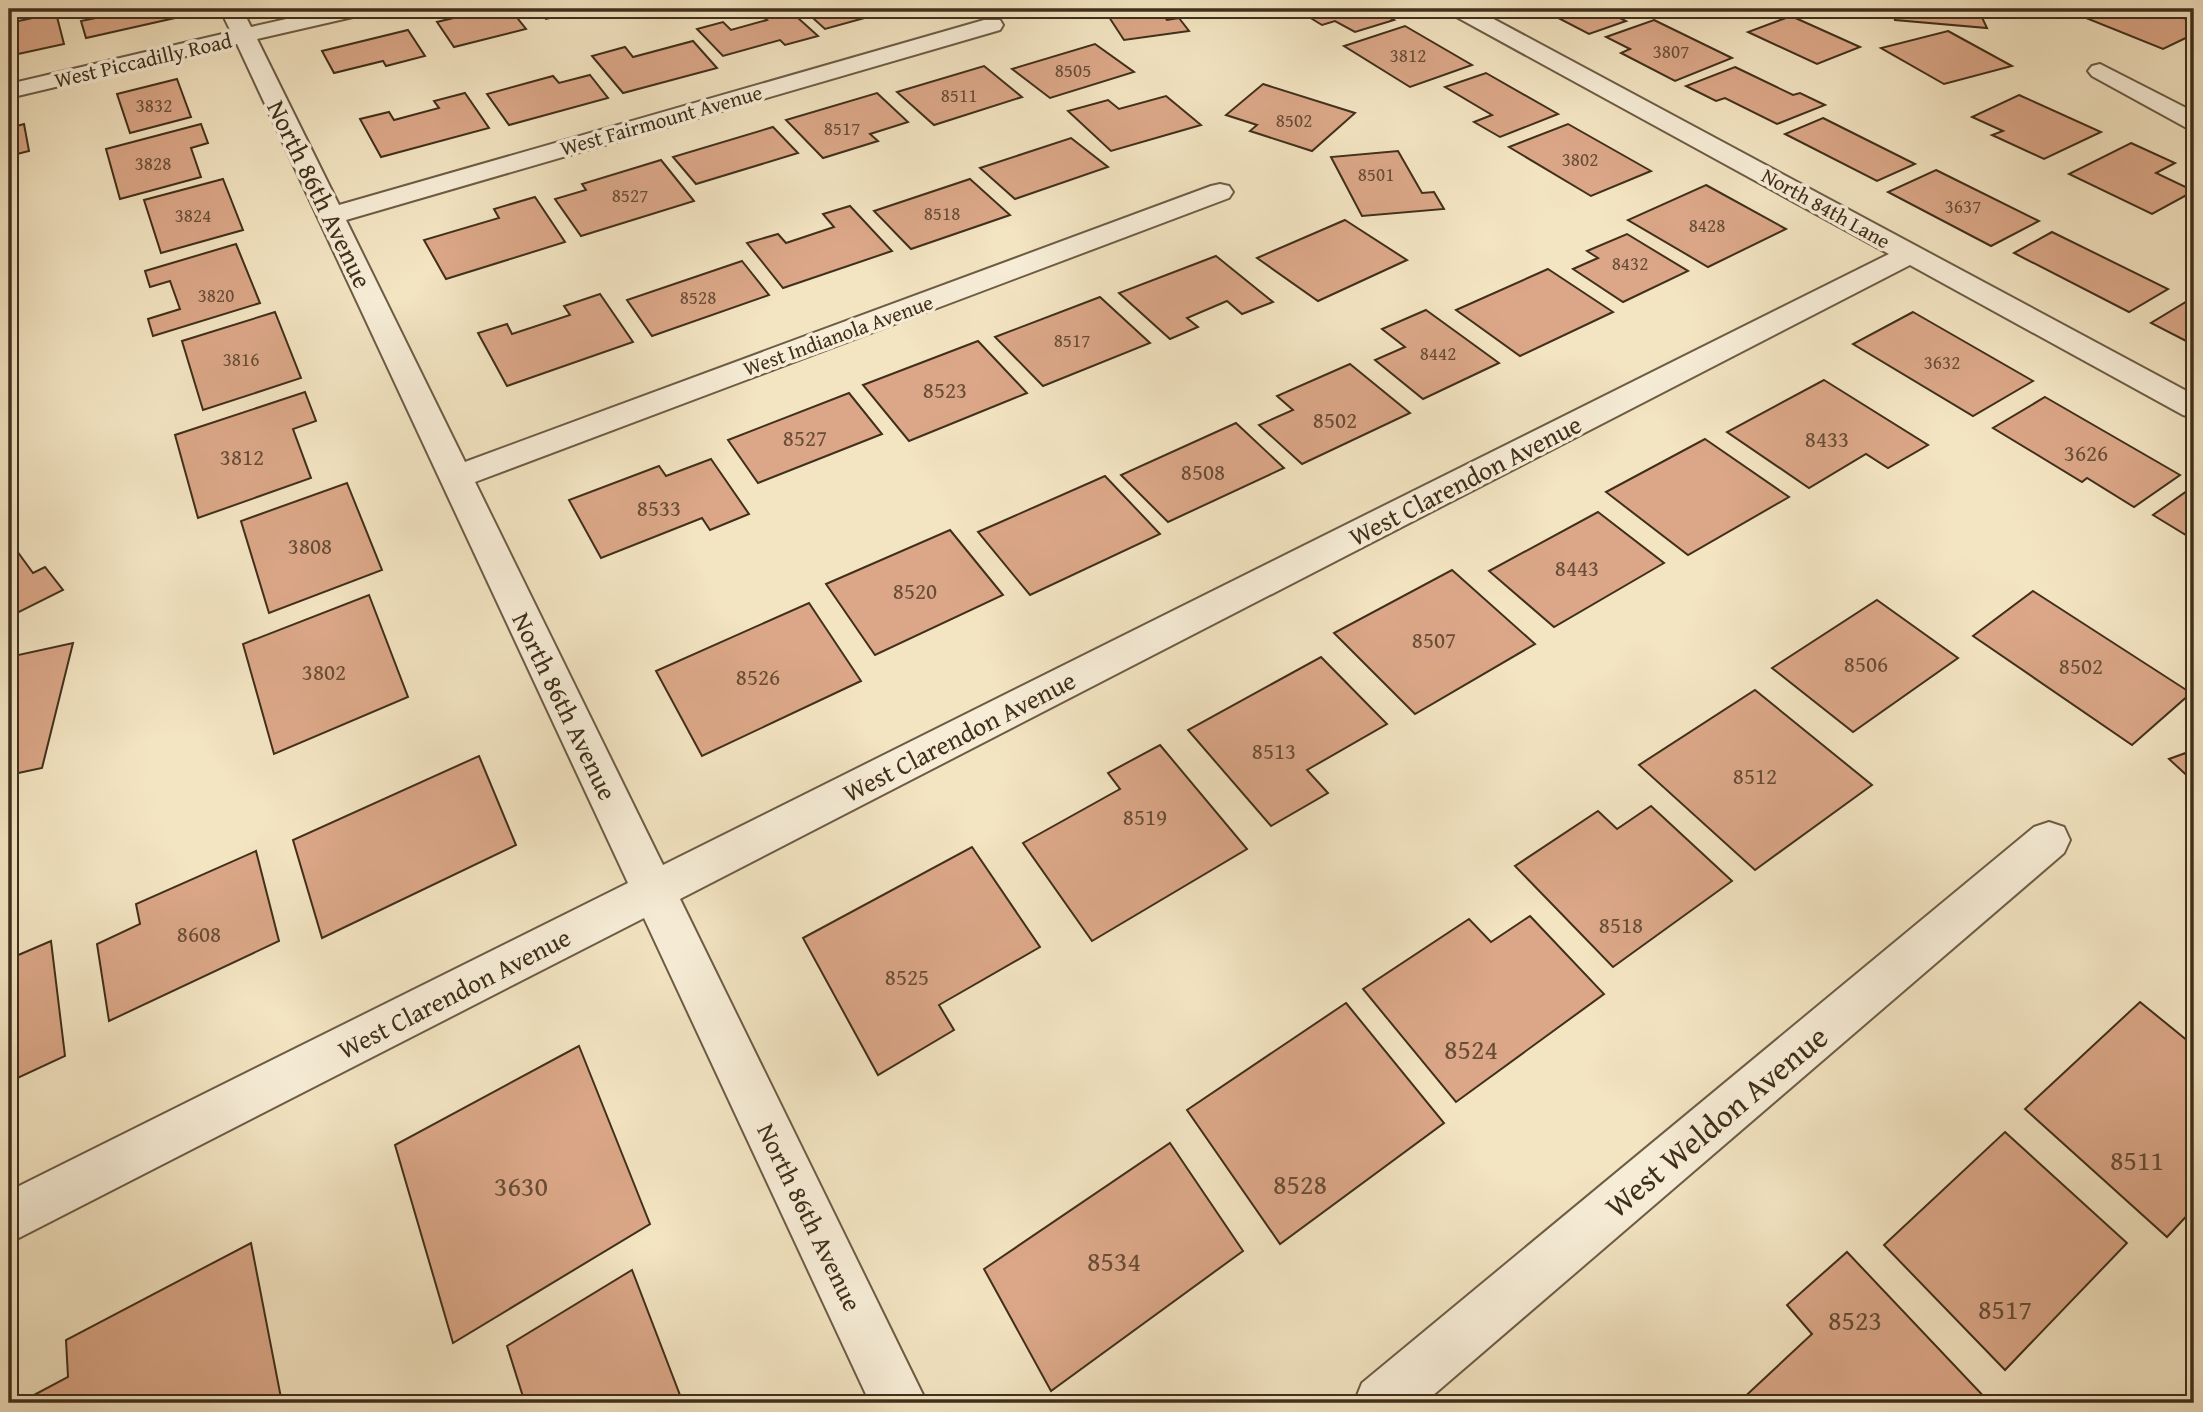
<svg xmlns="http://www.w3.org/2000/svg" width="2203" height="1412" font-family="'Gentium Book Plus',serif">
	<style>
		.building { fill: #dba788; stroke: #402f1a; stroke-width: 2 }
		.lines { fill: none; stroke-linecap: round; stroke-linejoin: round }
		.minor-casing { stroke: #6d5c44; stroke-width: 4 }
		.minor { fill: #f7edd7; fill-rule: evenodd }
		.labels { text-anchor: middle; dominant-baseline: central; stroke-width: 7; stroke-linejoin: round; paint-order: stroke }
		.far-number-label { font-size: 19px; fill: #674d36 }
		.far-street-label { font-size: 21px; fill: #402f1a; stroke: #f7edd7 }
		.number-label { font-size: 23px; fill: #674d36 }
		.street-label { font-size: 26px; fill: #402f1a; stroke: #f7edd7 }
		.near-number-label { font-size: 28px; fill: #674d36 }
		.near-street-label { font-size: 32px; fill: #402f1a; stroke: #f7edd7 }
	</style>
	<rect width="100%" height="100%" fill="#f3e4c2"/>
	<filter id="stains"><feTurbulence type="fractalNoise" baseFrequency=".00286" numOctaves="4"/><feColorMatrix values="0 0 0 0 .2 0 0 0 0 .09 0 0 0 0 .02 0 0 0 .5 -.17"/></filter>
	<radialGradient id="worn" r=".72"><stop offset=".6" stop-color="#630" stop-opacity="0"/><stop offset="1" stop-color="#630" stop-opacity=".3"/></radialGradient>
	<g class="building">
		<polygon points="107,9 171,9 175,18 86,38 81,21 110,15"/>
		<polygon points="491,9 510,9 526,29 454,47 437,22"/>
		<polygon points="537,9 589,9 546,19"/>
		<polygon points="779,9 788,9 818,36 785,45 780,40 723,56 697,29 723,22 731,30 767,20 760,14"/>
		<polygon points="803,9 897,9 825,29"/>
		<polygon points="1090,9 1159,9 1167,20 1179,18 1189,31 1124,40 1107,14 1094,16"/>
		<polygon points="1296,9 1374,9 1394,20 1355,32 1335,21 1322,25"/>
		<polygon points="1541,9 1602,9 1626,21 1589,34"/>
		<polygon points="1801,9 1847,9 1820,18"/>
		<polygon points="1891,9 1978,9 1987,28 1895,20"/>
		<polygon points="2108,9 2160,9 2194,22 2194,34 2163,49 2086,18"/>
		<polygon points="56,13 64,44 9,56 9,23"/>
		<polygon points="1791,16 1860,47 1817,64 1748,32"/>
		<polygon points="1654,20 1732,58 1675,81 1621,53 1630,49 1606,37"/>
		<polygon points="1405,26 1472,65 1410,87 1344,46"/>
		<polygon points="408,30 425,56 386,66 383,61 334,73 322,51"/>
		<polygon points="1948,31 2012,66 1944,84 1881,48"/>
		<polygon points="693,41 717,68 623,93 592,56 625,47 633,57"/>
		<polygon points="1095,44 1134,72 1050,98 1012,69"/>
		<polygon points="984,66 1022,97 934,125 897,92"/>
		<polygon points="1735,67 1793,95 1800,93 1825,105 1777,124 1725,98 1716,101 1686,86"/>
		<polygon points="1486,73 1558,114 1500,137 1474,122 1492,115 1445,87"/>
		<polygon points="590,75 608,98 509,125 487,94 553,76 559,83"/>
		<polygon points="177,79 191,117 130,133 117,94"/>
		<polygon points="1263,84 1355,113 1312,151 1250,131 1257,125 1226,115"/>
		<polygon points="465,93 489,128 381,157 360,119 389,112 394,120 439,108 434,101"/>
		<polygon points="877,93 908,122 870,134 878,141 823,158 786,120"/>
		<polygon points="2019,95 2101,132 2044,159 1992,135 2003,131 1972,117"/>
		<polygon points="1166,96 1201,125 1111,151 1068,111 1108,100 1119,109"/>
		<polygon points="1823,118 1915,164 1877,181 1785,134"/>
		<polygon points="24,124 29,151 9,156 9,128"/>
		<polygon points="201,124 208,143 191,148 201,177 120,199 106,149"/>
		<polygon points="1568,124 1651,171 1591,196 1509,147"/>
		<polygon points="773,127 798,153 696,184 673,157"/>
		<polygon points="1071,138 1108,167 1015,199 980,168"/>
		<polygon points="2131,143 2175,163 2156,173 2194,191 2152,214 2069,174"/>
		<polygon points="1398,151 1422,193 1434,192 1444,209 1362,216 1331,157"/>
		<polygon points="661,160 694,201 581,236 555,199 586,190 582,184"/>
		<polygon points="1936,170 2039,221 1991,246 1888,192"/>
		<polygon points="223,179 243,230 161,253 144,200"/>
		<polygon points="970,179 1010,215 911,249 874,211"/>
		<polygon points="1706,185 1786,229 1708,267 1628,220"/>
		<polygon points="535,197 565,242 446,279 424,240 499,218 494,209"/>
		<polygon points="850,206 892,251 783,288 747,243 778,234 786,243 834,227 823,214"/>
		<polygon points="1345,220 1407,260 1318,301 1257,258"/>
		<polygon points="2052,232 2168,289 2129,312 2014,253"/>
		<polygon points="1627,234 1688,271 1623,302 1573,269 1598,258 1587,251"/>
		<polygon points="236,244 260,303 153,336 148,319 180,309 170,281 150,287 145,271"/>
		<polygon points="1216,256 1273,302 1242,314 1227,301 1187,318 1198,327 1170,339 1119,293"/>
		<polygon points="742,261 769,295 652,336 627,300"/>
		<polygon points="1548,269 1613,312 1520,356 1456,310"/>
		<polygon points="600,294 633,342 507,386 478,333 507,324 512,334 570,315 564,306"/>
		<polygon points="1100,297 1150,343 1043,386 995,337"/>
		<polygon points="2194,297 2194,345 2151,323"/>
		<polygon points="1426,310 1499,363 1423,399 1375,360 1405,347 1382,329"/>
		<polygon points="275,312 301,378 203,410 182,341"/>
		<polygon points="1913,312 2033,381 1973,416 1853,344"/>
		<polygon points="978,341 1027,393 909,441 863,385"/>
		<polygon points="1350,364 1410,413 1302,464 1259,425 1293,410 1277,396"/>
		<polygon points="1824,380 1928,445 1888,468 1866,454 1809,488 1727,432"/>
		<polygon points="305,392 316,421 293,429 311,478 198,518 175,435"/>
		<polygon points="849,393 882,434 758,483 728,440"/>
		<polygon points="2045,397 2180,475 2134,507 2087,478 2082,482 1993,428"/>
		<polygon points="1236,423 1284,468 1168,522 1121,475"/>
		<polygon points="1705,439 1789,497 1688,555 1606,492"/>
		<polygon points="711,459 749,514 710,530 702,518 601,558 569,500 659,466 666,476"/>
		<polygon points="1105,476 1160,534 1030,595 978,532"/>
		<polygon points="347,483 382,570 269,613 241,521"/>
		<polygon points="2194,486 2194,540 2153,515"/>
		<polygon points="1598,512 1664,563 1554,627 1489,571"/>
		<polygon points="950,530 1003,595 875,655 826,584"/>
		<polygon points="9,540 33,573 45,567 63,590 9,617"/>
		<polygon points="1452,570 1535,644 1415,714 1334,633"/>
		<polygon points="2033,591 2191,693 2132,745 1973,636"/>
		<polygon points="369,595 408,697 274,754 243,644"/>
		<polygon points="1877,600 1958,658 1853,732 1772,668"/>
		<polygon points="809,603 861,681 702,756 656,671"/>
		<polygon points="73,643 42,768 9,775 9,657"/>
		<polygon points="1321,657 1387,724 1307,770 1328,793 1271,826 1188,730"/>
		<polygon points="1755,690 1872,785 1755,870 1639,765"/>
		<polygon points="1160,745 1247,849 1092,941 1023,843 1120,789 1108,773"/>
		<polygon points="2194,750 2194,782 2169,759"/>
		<polygon points="479,756 516,845 322,938 293,840"/>
		<polygon points="1651,806 1732,881 1613,967 1515,866 1598,811 1617,829"/>
		<polygon points="972,847 1040,947 939,1005 954,1030 878,1075 803,938"/>
		<polygon points="256,851 279,941 109,1021 97,944 140,924 136,904"/>
		<polygon points="1530,916 1604,994 1456,1102 1363,989 1469,919 1491,942"/>
		<polygon points="51,941 65,1056 9,1082 9,959"/>
		<polygon points="2140,1002 2194,1046 2194,1208 2167,1237 2025,1109"/>
		<polygon points="1346,1003 1444,1123 1280,1244 1187,1110"/>
		<polygon points="579,1046 650,1224 453,1343 395,1145"/>
		<polygon points="2005,1132 2127,1243 2005,1370 1884,1245"/>
		<polygon points="1170,1143 1243,1251 1051,1391 984,1269"/>
		<polygon points="251,1243 282,1403 19,1403 68,1377 66,1340"/>
		<polygon points="1847,1252 1990,1403 1738,1403 1812,1334 1787,1305"/>
		<polygon points="632,1270 683,1403 525,1403 507,1346"/>
	</g>
	<g class="lines">
		<g class="minor-casing">
			<g id="minor">
				<polygon points="220,9 242,9 251,27 331,9 369,9 366,14 257,39 339,205 984,20 1000,20 1003,25 1000,30 346,220 465,462 1211,186 1220,184 1229,186 1233,192 1229,198 475,482 663,865 1889,254 1451,14 1448,9 1475,9 2194,395 2194,418 2183,415 1910,265 680,899 927,1403 870,1403 644,918 9,1243 9,1191 628,883 237,44 9,98 9,84 231,32"/>
				<polygon points="2100,64 2194,112 2194,129 2185,127 2092,76 2088,71 2092,66"/>
				<polygon points="2049,822 2064,827 2070,840 2064,853 1424,1403 1354,1403 1362,1383 2034,827"/>
			</g>
		</g>
		<use href="#minor" class="minor"/>
	</g>
	<g class="labels">
		<g class="far-number-label">
			<text x="1671" y="51">3807</text>
			<text x="1408" y="55">3812</text>
			<text x="1073" y="70">8505</text>
			<text x="959" y="95">8511</text>
			<text x="154" y="105">3832</text>
			<text x="1294" y="120">8502</text>
			<text x="842" y="128">8517</text>
			<text x="1580" y="159">3802</text>
			<text x="153" y="163">3828</text>
			<text x="1376" y="174">8501</text>
			<text x="630" y="195">8527</text>
			<text x="1963" y="206">3637</text>
			<text x="942" y="213">8518</text>
			<text x="193" y="215">3824</text>
			<text x="1707" y="225">8428</text>
			<text x="1630" y="263">8432</text>
			<text x="216" y="295">3820</text>
			<text x="698" y="297">8528</text>
			<text x="1072" y="340">8517</text>
			<text x="1438" y="353">8442</text>
			<text x="241" y="359">3816</text>
			<text x="1942" y="362">3632</text>
		</g>
		<g class="far-street-label">
			<text transform="translate(143 60) rotate(-13)">West Piccadilly Road</text>
			<text transform="translate(661 120) rotate(-16)">West Fairmount Avenue</text>
			<text transform="translate(1826 208) rotate(29)">North 84th Lane</text>
			<text transform="translate(838 335) rotate(-20)">West Indianola Avenue</text>
		</g>
		<g class="number-label">
			<text x="945" y="389">8523</text>
			<text x="1335" y="419">8502</text>
			<text x="805" y="437">8527</text>
			<text x="1827" y="438">8433</text>
			<text x="2086" y="452">3626</text>
			<text x="242" y="456">3812</text>
			<text x="1203" y="471">8508</text>
			<text x="659" y="507">8533</text>
			<text x="310" y="545">3808</text>
			<text x="1577" y="567">8443</text>
			<text x="915" y="590">8520</text>
			<text x="1434" y="639">8507</text>
			<text x="1866" y="663">8506</text>
			<text x="2081" y="665">8502</text>
			<text x="324" y="671">3802</text>
			<text x="758" y="676">8526</text>
			<text x="1274" y="750">8513</text>
			<text x="1755" y="775">8512</text>
			<text x="1145" y="816">8519</text>
			<text x="1621" y="924">8518</text>
			<text x="199" y="933">8608</text>
			<text x="907" y="976">8525</text>
		</g>
		<g class="street-label">
			<text transform="translate(320 194) rotate(64)">North 86th Avenue</text>
			<text transform="translate(1465 480) rotate(-27)">West Clarendon Avenue</text>
			<text transform="translate(565 706) rotate(64)">North 86th Avenue</text>
			<text transform="translate(959 736) rotate(-27)">West Clarendon Avenue</text>
			<text transform="translate(454 993) rotate(-27)">West Clarendon Avenue</text>
			<text transform="translate(810 1217) rotate(64)">North 86th Avenue</text>
		</g>
		<g class="near-number-label">
			<text x="1471" y="1048">8524</text>
			<text x="2137" y="1159">8511</text>
			<text x="1300" y="1183">8528</text>
			<text x="521" y="1185">3630</text>
			<text x="1114" y="1260">8534</text>
			<text x="2005" y="1308">8517</text>
			<text x="1855" y="1319">8523</text>
		</g>
		<g class="near-street-label">
			<text transform="translate(1716 1121) rotate(-40)">West Weldon Avenue</text>
		</g>
	</g>
	<rect width="2203" height="1412" fill="none" stroke="#f3e4c2" stroke-width="35"/>
	<rect x="10" y="10" width="2182" height="1391" fill="none" stroke="#402f1a" stroke-width="3.5"/>
	<rect x="18" y="18" width="2168" height="1377" fill="none" stroke="#402f1a" stroke-width="2"/>
	<rect width="100%" height="100%" filter="url(#stains)"/>
	<rect width="100%" height="100%" fill="url(#worn)"/>
</svg>
